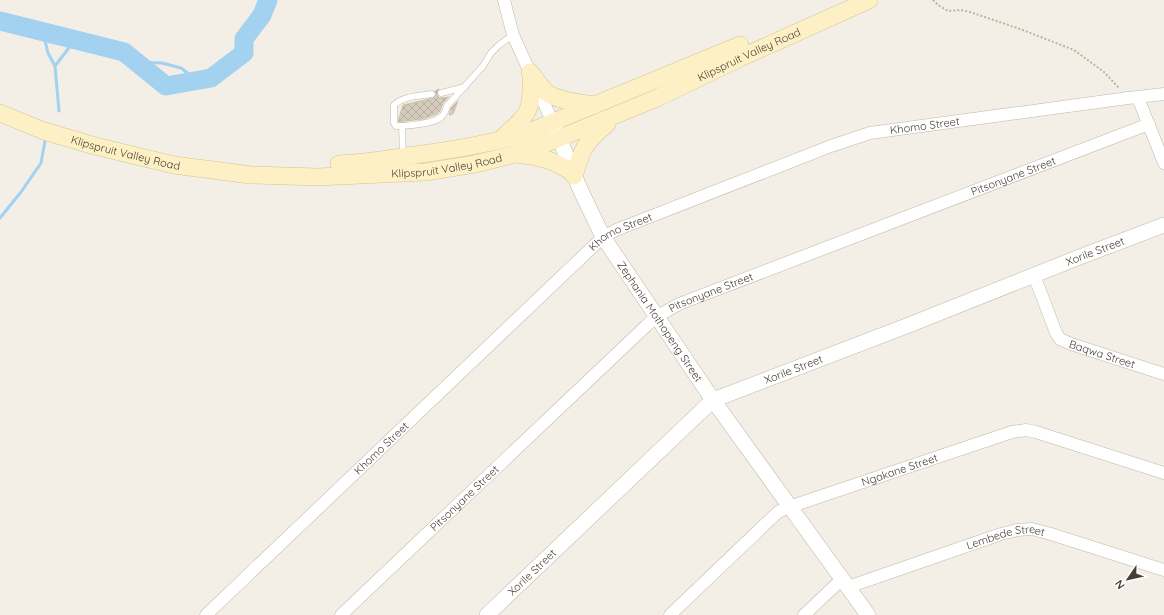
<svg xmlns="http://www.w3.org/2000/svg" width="1164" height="615" font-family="Quicksand,sans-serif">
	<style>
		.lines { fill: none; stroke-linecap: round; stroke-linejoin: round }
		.stream { stroke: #a3d1f0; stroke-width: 3 }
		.river { stroke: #a3d1f0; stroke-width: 19 }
		.building { fill: url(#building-cross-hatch); stroke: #cfc3af }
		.service-casing { stroke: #bfb7a9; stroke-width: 7 }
		.minor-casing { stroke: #bfb7a9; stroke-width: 13 }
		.tertiary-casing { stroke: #bfb7a9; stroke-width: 16 }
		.secondary-casing { stroke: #d3c396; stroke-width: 18 }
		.path { stroke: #c0b39a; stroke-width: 2; stroke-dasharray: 2 2; stroke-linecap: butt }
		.service { stroke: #fff; stroke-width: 6 }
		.minor { stroke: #fff; stroke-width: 12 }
		.tertiary { stroke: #fff; stroke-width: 15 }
		.secondary { stroke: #fef0c5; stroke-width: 17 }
		.labels { text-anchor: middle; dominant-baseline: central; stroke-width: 4; stroke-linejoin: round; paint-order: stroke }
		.street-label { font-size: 11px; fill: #463f36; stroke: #fff }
	</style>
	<defs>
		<pattern id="building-cross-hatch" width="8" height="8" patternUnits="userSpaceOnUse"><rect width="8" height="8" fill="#d5cbbc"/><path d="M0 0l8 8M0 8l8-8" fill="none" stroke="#b8afa2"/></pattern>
	</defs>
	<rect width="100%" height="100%" fill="#f3efe6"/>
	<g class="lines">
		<g class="stream">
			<polyline points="43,33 48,53 55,66 59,111"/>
			<polyline points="136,62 162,63 181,68 197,80"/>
			<polyline points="55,66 75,40"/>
			<polyline points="0,218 21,192 41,163 45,141"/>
		</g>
		<polyline class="river" points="0,21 124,52 166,86 211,78 244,53 244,39 262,15 268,0"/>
	</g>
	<g class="building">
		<polygon points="439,89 437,94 439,98 449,97 443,103 440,111 437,114 423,119 398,122 403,105 433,98 436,95 435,91"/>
		<polygon points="458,101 453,114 449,115 451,108"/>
	</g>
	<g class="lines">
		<g class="service-casing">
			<g id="service">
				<polyline points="441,93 465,87"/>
				<path d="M 402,126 L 396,126 L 394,123 L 394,105 C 403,96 420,96 432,94"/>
				<path d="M 403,155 L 402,126 C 412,125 437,124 443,115 C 445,113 446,109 447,106 L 483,66 L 491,53 L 499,45 L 513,35"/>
			</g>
		</g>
		<g class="minor-casing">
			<g id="minor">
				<polyline points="504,0 513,35 553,123"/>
				<polyline points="1138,98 1164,163"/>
				<path id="s1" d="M 1034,275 L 1056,333 L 1060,339 L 1071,344 L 1164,374"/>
				<path id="s2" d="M 848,587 L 1001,534 L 1017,530 L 1032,529 L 1051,534 L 1164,570"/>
				<path id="s3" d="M 206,615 L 603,237 L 616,230 L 831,146 L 870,133 L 1128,98 L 1164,94"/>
				<path id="s4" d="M 341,615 L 646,326 L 656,317 L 679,304 L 1149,124"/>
				<path id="s5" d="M 670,615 L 778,512 L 789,507 L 1012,432 L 1026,430 L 1036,432 L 1164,473"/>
				<polyline points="804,615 842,579"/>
			</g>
		</g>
		<g class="tertiary-casing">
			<g id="tertiary">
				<path id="s6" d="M 555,128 L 580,189 L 603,237 L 713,400 L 868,615"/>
				<path id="s7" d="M 487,615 L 713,400 L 909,325 L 1077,258 L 1164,225"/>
			</g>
		</g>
		<g class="secondary-casing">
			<g id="secondary">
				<path d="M 530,72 C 535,78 540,86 546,92 C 557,101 581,103 595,105"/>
				<path id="s8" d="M 0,113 L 44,131 L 95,146 L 174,165 L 251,175 L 317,177 L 425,172 L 475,164 L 515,154 L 560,138 L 657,98 L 740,58 L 869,0"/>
				<path d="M 502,138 C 530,113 532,112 531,75"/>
				<path d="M 517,154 C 541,157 552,159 573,173"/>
				<path d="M 339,164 C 364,163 390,159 415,155 C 452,150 489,144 524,134 L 740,45"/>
				<path d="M 574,176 C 582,149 585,142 607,124"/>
			</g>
		</g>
		<polyline class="path" points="933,0 938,5 948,11 961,10 970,12 1020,29 1074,50 1104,72 1119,88"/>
		<use href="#service" class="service"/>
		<use href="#minor" class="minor"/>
		<use href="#tertiary" class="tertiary"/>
		<use href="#secondary" class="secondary"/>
	</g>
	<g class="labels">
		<g class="street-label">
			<text stroke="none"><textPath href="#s8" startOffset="780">Klipspruit Valley Road</textPath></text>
			<text stroke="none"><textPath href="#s3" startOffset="890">Khomo Street</textPath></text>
			<text stroke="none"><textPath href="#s8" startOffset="132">Klipspruit Valley Road</textPath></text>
			<text stroke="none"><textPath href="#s8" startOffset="456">Klipspruit Valley Road</textPath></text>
			<text stroke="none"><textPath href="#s4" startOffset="818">Pitsonyane Street</textPath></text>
			<text stroke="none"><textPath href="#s3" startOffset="566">Khomo Street</textPath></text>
			<text stroke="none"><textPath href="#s7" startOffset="722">Xorile Street</textPath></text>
			<text stroke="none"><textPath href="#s4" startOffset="494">Pitsonyane Street</textPath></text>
			<text stroke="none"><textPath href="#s6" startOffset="221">Zephania Mothopeng Street</textPath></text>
			<text stroke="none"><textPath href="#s1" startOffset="114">Baqwa Street</textPath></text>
			<text stroke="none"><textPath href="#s7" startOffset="398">Xorile Street</textPath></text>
			<text stroke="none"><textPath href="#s3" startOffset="242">Khomo Street</textPath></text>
			<text stroke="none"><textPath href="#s5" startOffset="278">Ngakane Street</textPath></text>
			<text stroke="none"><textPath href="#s4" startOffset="170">Pitsonyane Street</textPath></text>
			<text stroke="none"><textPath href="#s2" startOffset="166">Lembede Street</textPath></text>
			<text stroke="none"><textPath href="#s7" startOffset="62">Xorile Street</textPath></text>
		</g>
	</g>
	<g transform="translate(1128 579) rotate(236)" stroke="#ffffff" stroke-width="3" paint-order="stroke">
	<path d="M0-3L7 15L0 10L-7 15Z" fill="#463f36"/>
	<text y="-6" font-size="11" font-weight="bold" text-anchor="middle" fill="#463f36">N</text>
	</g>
</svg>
